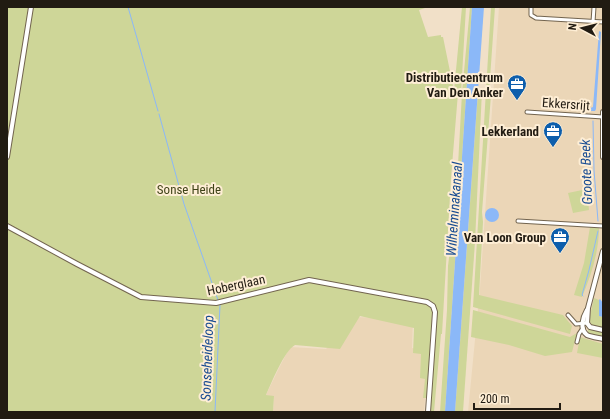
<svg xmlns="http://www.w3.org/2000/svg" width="610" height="419" font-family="'Roboto Condensed',sans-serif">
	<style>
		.built { fill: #ebd6b7 }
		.green { fill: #ced698 }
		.water { fill: #8bb8f8 }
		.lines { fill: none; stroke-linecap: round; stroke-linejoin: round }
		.stream { stroke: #8bb8f8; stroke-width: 1 }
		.street-casing { stroke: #72644f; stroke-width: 5 }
		.secondary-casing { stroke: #72644f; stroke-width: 6 }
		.street { stroke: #fff; stroke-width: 3 }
		.secondary { stroke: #fff; stroke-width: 4 }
		.labels { text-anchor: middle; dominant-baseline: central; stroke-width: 4; stroke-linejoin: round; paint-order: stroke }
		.poi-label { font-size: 13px; font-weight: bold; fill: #211b12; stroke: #feeed5; text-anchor: end }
		.street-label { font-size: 13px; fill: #211b12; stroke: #feeed5 }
		.park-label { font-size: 13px; fill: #3e4217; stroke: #feeed5 }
		.water-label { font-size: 14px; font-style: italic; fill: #194c92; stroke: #feeed5 }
	</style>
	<rect width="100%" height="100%" fill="#f1e0c8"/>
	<g class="built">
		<polygon points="499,7 603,7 603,412 468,412 480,288"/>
		<polygon points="354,317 413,319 412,348 429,350 424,412 273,412 274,397 266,395 279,368 290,347 326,349"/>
	</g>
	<g class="green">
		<path d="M 7,7 L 428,7 L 419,10 L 428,37 L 441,35 L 441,37 L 443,37 L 454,91 L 462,7 L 466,7 L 461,93 L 458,93 L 451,178 L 442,334 L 441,334 L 434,412 L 429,412 L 432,332 L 427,398 L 423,398 L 425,379 L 420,378 L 421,354 L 413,353 L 414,328 L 360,316 L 340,349 L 295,345 C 284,351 272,382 266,395 L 274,396 L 273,412 L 7,412 Z"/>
		<polygon points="470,7 472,7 445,412 440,412 447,310 448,266 456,201 462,93"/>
		<polygon points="491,7 495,7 489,93 491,95 482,212 483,222 479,295 563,315 572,326 570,334 473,307"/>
		<polygon points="482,90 475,242 463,412 455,412 478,92"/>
		<polygon points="587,189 589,210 573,213 568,193"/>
		<path d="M 590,227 L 599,228 C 599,251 591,276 582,297 L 574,295 L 584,263 Z"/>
		<polygon points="594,298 599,300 599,316 603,317 603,328 592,325 589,320"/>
		<polygon points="473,310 570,337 577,333 572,352 545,356 509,345 471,337"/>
		<polygon points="588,329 603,332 603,337 589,333 588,332"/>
		<polygon points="580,337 603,344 603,358 577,353"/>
	</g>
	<g class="water">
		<polygon points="472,7 484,7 455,412 445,412"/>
		<polygon points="599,31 601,32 596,109 595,111 587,111 588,109 593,107"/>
		<circle cx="492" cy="215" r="7"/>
		<polygon points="600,299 603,303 603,317 599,316 599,300"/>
	</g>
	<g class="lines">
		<g class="stream">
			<polyline points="128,7 158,111"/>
			<polyline points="159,114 184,204 218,300"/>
			<polyline points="593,121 594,170 598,221"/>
			<polyline points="583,296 582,295 589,270 598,231"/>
			<polyline points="215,412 220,305"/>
		</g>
		<g class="street-casing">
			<g id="street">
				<polyline points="531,7 531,15 536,18 603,22"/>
				<polyline points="593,22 594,7"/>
				<polyline points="527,112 603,117"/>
				<polyline points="518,221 603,226"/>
				<polyline points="568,315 576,324 587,323"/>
				<polyline points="577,342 579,334 583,328"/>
			</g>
		</g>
		<g class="secondary-casing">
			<g id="secondary">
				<polyline points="603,112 603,157"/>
				<polyline points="7,157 31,7"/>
				<polyline points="7,226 77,264 141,297 216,303 309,280 427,302 433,306 435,312 428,412"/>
				<polyline points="603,251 588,308 587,323 590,327 603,330"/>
				<path d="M 587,310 C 583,317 579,329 587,335 C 591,337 599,338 603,339"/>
			</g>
		</g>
		<use href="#street" class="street"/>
		<use href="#secondary" class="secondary"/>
	</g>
	<defs>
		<g id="office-pin" transform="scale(1)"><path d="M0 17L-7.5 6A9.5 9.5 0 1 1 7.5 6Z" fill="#0d5eac" stroke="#feeed5"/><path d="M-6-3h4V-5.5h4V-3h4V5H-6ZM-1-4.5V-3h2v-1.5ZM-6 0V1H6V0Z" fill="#fff"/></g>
	</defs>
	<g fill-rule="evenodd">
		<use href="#office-pin" x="517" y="84"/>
		<use href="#office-pin" x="553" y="131"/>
		<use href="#office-pin" x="560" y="237"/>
	</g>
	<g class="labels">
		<g class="poi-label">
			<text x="503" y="77">Distributiecentrum<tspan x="503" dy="15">Van Den Anker</tspan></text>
			<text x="539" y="131">Lekkerland</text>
			<text x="546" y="237">Van Loon Group</text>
		</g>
		<g class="street-label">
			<text transform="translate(566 104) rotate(4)">Ekkersrijt</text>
			<text transform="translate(236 285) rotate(-12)">Hoberglaan</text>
		</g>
		<g class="park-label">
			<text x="189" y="189">Sonse Heide</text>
		</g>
		<g class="water-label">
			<text transform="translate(586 172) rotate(-92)">Groote Beek</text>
			<text transform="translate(454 209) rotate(-86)">Wilhelminakanaal</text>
			<text transform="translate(207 358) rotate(-88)">Sonseheideloop</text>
		</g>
	</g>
	<rect width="610" height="419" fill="none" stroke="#211b12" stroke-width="16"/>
	<g transform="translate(582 28) rotate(277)" stroke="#feeed5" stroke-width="3" paint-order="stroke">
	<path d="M0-3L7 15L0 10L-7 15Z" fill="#211b12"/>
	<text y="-6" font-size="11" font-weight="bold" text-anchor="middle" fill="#211b12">N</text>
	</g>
	<path d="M474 403v6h86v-6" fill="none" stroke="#211b12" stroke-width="2"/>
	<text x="480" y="403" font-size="12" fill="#211b12" stroke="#feeed5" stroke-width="3" paint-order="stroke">200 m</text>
</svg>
